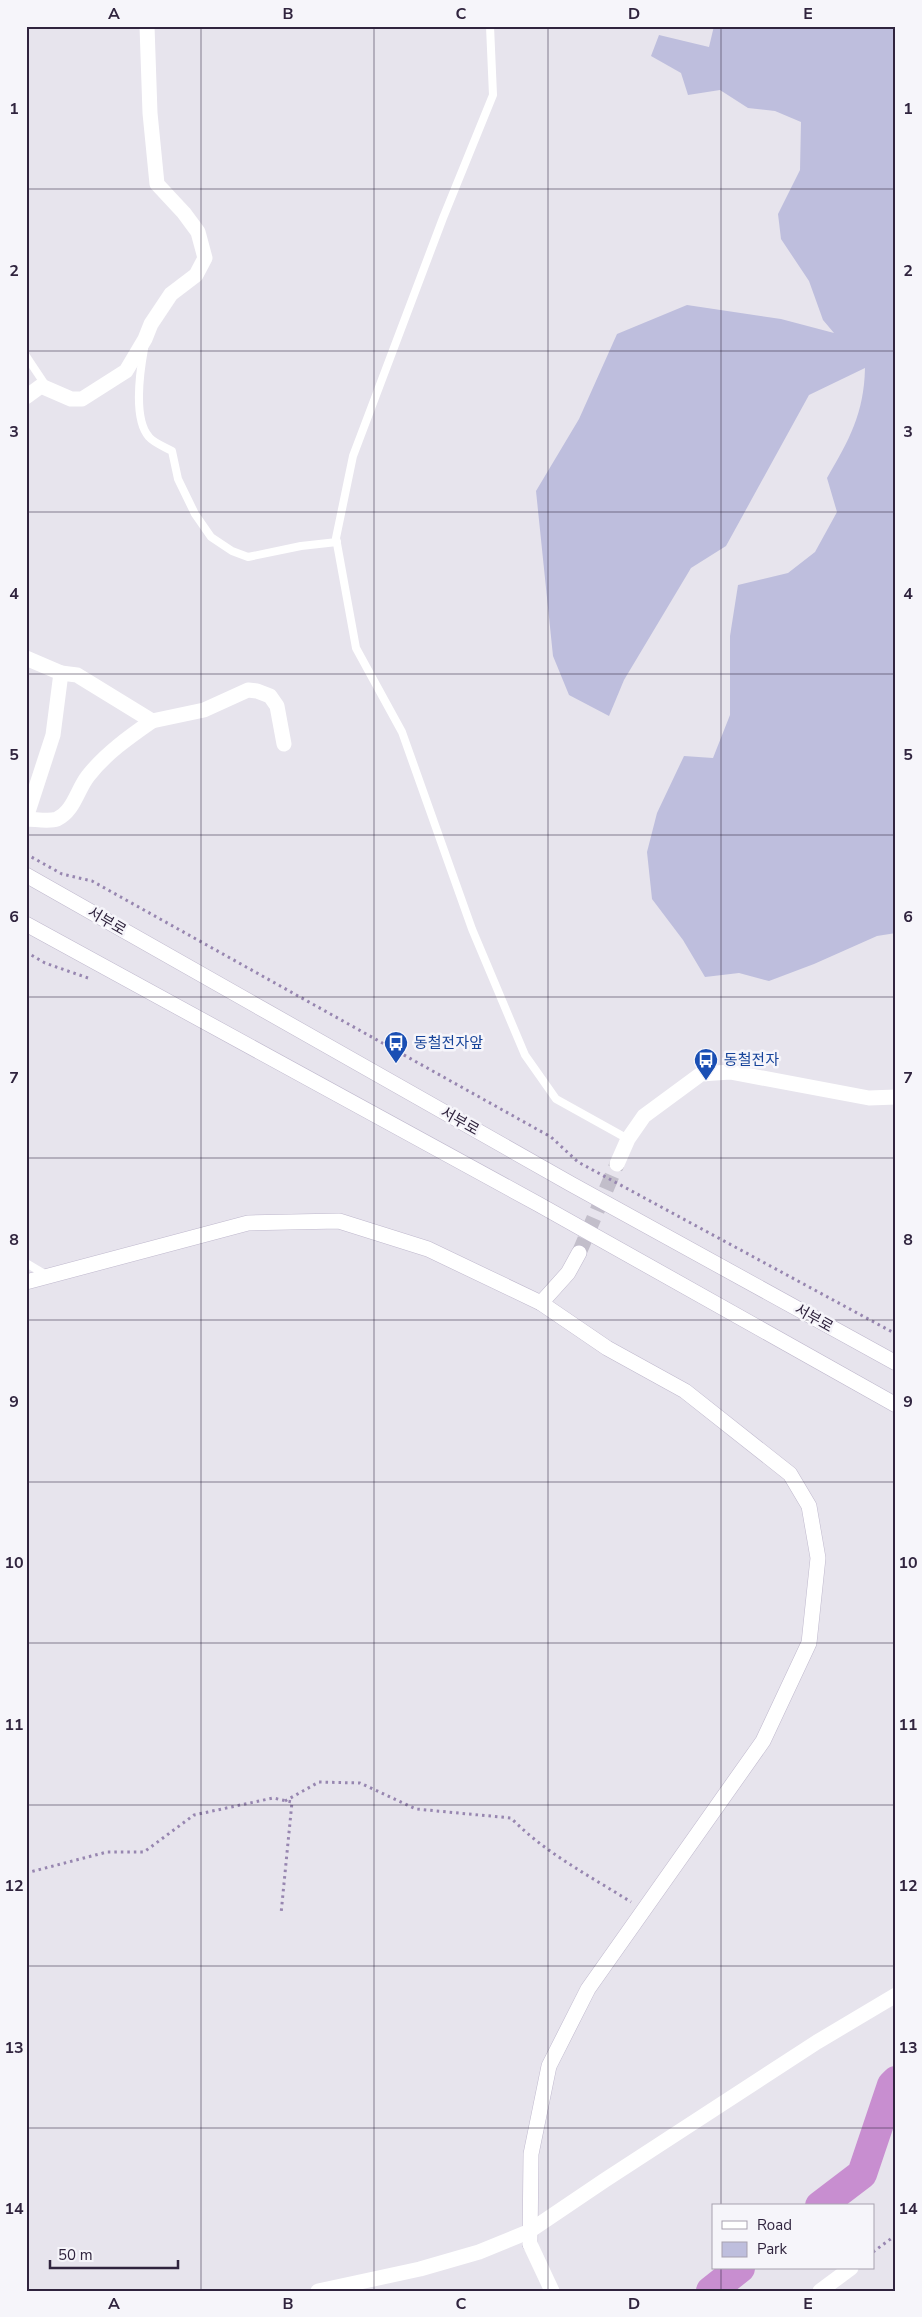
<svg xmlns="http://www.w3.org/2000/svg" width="922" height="2317" font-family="'Nunito Sans','Noto Sans KR',sans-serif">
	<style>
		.green { fill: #bebedd }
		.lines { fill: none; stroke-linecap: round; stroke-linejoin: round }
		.river { stroke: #c88ed0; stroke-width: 30 }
		.street-tunnel { stroke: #c2beca; stroke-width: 15; stroke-dasharray: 15 8; stroke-linecap: butt }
		.secondary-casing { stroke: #bfb8cd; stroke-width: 16 }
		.path { stroke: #9786b0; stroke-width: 3; stroke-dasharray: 2.5 4; stroke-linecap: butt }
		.lane { stroke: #fff; stroke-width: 8 }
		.street { stroke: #fff; stroke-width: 15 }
		.secondary { stroke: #fff; stroke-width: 15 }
		.grid { fill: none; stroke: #30243e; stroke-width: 1; stroke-opacity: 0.55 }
		.labels { text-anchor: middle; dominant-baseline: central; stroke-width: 5; stroke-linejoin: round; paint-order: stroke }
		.street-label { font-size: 15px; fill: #30243e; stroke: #f6f5fa }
		.transit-label { font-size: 15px; fill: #164399; stroke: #f6f5fa; text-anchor: start }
		.neatline { fill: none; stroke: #30243e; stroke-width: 2 }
		.grid-label { font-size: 16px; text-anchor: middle; font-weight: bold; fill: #30243e }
	</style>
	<rect width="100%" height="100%" fill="#e7e4ed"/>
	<path class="green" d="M 714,26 L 896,26 L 896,933 L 877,936 L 814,964 L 769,981 L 739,973 L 705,977 L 683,940 L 652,899 L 647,852 L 657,813 L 684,756 L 713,758 L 730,715 L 730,636 L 738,585 L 788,573 L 815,552 L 837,512 L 827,478 C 849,440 864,414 865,368 L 809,395 L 726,546 L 691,568 L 624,680 L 609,716 L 569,695 L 553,656 L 536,491 L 579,419 L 617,334 L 687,305 L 781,319 L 834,333 L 823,320 L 809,281 L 781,239 L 778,214 L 800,170 L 801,122 L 775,111 L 748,108 L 720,90 L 688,95 L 681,73 L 651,56 L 659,35 L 709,47 Z"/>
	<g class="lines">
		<g class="river">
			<polyline points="820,2206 862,2174 892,2085 896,2081"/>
			<polyline points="711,2291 740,2268"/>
		</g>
		<polyline class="street-tunnel" points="579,1253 617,1164"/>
		<g class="secondary-casing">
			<g id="secondary">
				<polyline points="26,875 571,1184 896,1363"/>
				<polyline points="26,924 538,1204 896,1405"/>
				<polyline points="26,1282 248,1223 339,1221 428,1249 541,1303 607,1348 685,1391 790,1474 809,1506 818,1558 809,1643 763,1741 588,1989 549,2066 531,2154 530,2244"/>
				<polyline points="541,1303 568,1273 579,1253"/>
			</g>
		</g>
		<g class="path">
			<polyline points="26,854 62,874 92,881 551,1137 578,1162 896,1334"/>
			<polyline points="26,952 45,963 88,978"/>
			<path d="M 285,1801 L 319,1782 L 360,1783 L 416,1809 L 511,1818 C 545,1853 590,1876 631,1902"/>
			<polyline points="26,1873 107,1852 144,1852 194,1815 273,1798 292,1802 281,1914"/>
			<polyline points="873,2252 896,2235"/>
		</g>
		<g class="lane">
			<polyline points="490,26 493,95 443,218 353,456 336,538 356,648 402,732 472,929 525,1055 556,1099 628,1139"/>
			<path d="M 144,349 C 140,371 133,419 149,437 C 154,443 165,447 172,451 L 178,479 L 195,514 L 211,537 L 232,551 L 248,557 L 301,546 L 337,542"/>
			<polyline points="26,356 46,386"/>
			<polyline points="26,1263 48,1276"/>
		</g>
		<g class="street">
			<polyline points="26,397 41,386 71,399 82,399 126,371 145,339 151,324 171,294 196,275 205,258 198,232 184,213 157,184 150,113 147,26"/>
			<polyline points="26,658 61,673 53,735 26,818"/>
			<polyline points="61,673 77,675 152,721 204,710 248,690 257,691 270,696 277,706 284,744"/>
			<path d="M 26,819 C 35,819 49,822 57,819 C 74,811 77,790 88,776 C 105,754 129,737 152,721"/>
			<polyline points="617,1164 628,1139 644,1116 701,1074 730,1072 869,1098 896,1097"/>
			<polyline points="530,2244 552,2291"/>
			<polyline points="318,2291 420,2269 479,2252 528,2232 605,2180 817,2042 896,1995"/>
			<polyline points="820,2291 851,2268"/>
		</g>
		<use href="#secondary" class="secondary"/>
	</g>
	<path class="grid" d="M 201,26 L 201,2291M 374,26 L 374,2291M 548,26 L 548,2291M 721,26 L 721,2206M 26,189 L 896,189M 26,351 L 896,351M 26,512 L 896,512M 26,674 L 896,674M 26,835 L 896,835M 26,997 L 896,997M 26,1158 L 896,1158M 26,1320 L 896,1320M 26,1482 L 896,1482M 26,1643 L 896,1643M 26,1805 L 896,1805M 26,1966 L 896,1966M 26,2128 L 896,2128M 721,2268 L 721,2291"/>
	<defs>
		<g id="bus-pin" transform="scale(1.25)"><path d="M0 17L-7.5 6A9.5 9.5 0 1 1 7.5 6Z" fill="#1a4fb4" stroke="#f6f5fa"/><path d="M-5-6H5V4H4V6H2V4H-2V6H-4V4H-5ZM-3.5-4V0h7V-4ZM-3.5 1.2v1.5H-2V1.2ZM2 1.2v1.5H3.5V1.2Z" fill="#fff"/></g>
	</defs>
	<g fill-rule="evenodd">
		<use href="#bus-pin" x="396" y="1043"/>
		<use href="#bus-pin" x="706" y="1060"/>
	</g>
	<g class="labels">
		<g class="street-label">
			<text transform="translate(107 921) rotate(30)">서부로</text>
			<text transform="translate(460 1121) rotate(29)">서부로</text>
			<text transform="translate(814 1318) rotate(29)">서부로</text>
		</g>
		<g class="transit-label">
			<text x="414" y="1043">동철전자앞</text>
			<text x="724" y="1060">동철전자</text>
		</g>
	</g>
	<rect width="922" height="2317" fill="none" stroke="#f6f5fa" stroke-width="55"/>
	<rect x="712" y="2204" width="162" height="65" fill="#f6f5fa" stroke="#a7a1af"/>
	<rect x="722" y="2221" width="25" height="8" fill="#ffffff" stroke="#a7a1af"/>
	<text x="757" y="2230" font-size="15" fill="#30243e">Road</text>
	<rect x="722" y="2242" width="25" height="15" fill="#bebedd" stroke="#a7a1af"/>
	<text x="757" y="2254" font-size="15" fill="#30243e">Park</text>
	<path d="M50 2260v8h128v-8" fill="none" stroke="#30243e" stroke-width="2.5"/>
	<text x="58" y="2260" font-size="15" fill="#30243e" stroke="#f6f5fa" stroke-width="4" paint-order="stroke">50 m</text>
	<rect x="28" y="28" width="866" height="2262" class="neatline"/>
	<g class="grid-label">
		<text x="114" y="19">A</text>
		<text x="288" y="19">B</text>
		<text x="461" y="19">C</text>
		<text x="634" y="19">D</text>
		<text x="808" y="19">E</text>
		<text x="14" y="114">1</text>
		<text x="908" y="114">1</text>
		<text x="14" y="276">2</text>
		<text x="908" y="276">2</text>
		<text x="14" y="437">3</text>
		<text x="908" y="437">3</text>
		<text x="14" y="599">4</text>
		<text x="908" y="599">4</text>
		<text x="14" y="760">5</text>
		<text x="908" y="760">5</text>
		<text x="14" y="922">6</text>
		<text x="908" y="922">6</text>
		<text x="14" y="1083">7</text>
		<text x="908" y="1083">7</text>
		<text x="14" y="1245">8</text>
		<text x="908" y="1245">8</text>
		<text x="14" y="1407">9</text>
		<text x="908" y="1407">9</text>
		<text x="14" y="1568">10</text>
		<text x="908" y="1568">10</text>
		<text x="14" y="1730">11</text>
		<text x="908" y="1730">11</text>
		<text x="14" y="1891">12</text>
		<text x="908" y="1891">12</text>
		<text x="14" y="2053">13</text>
		<text x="908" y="2053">13</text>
		<text x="14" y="2214">14</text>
		<text x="908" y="2214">14</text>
		<text x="114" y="2309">A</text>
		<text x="288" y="2309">B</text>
		<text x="461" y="2309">C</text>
		<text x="634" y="2309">D</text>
		<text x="808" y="2309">E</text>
	</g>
</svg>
